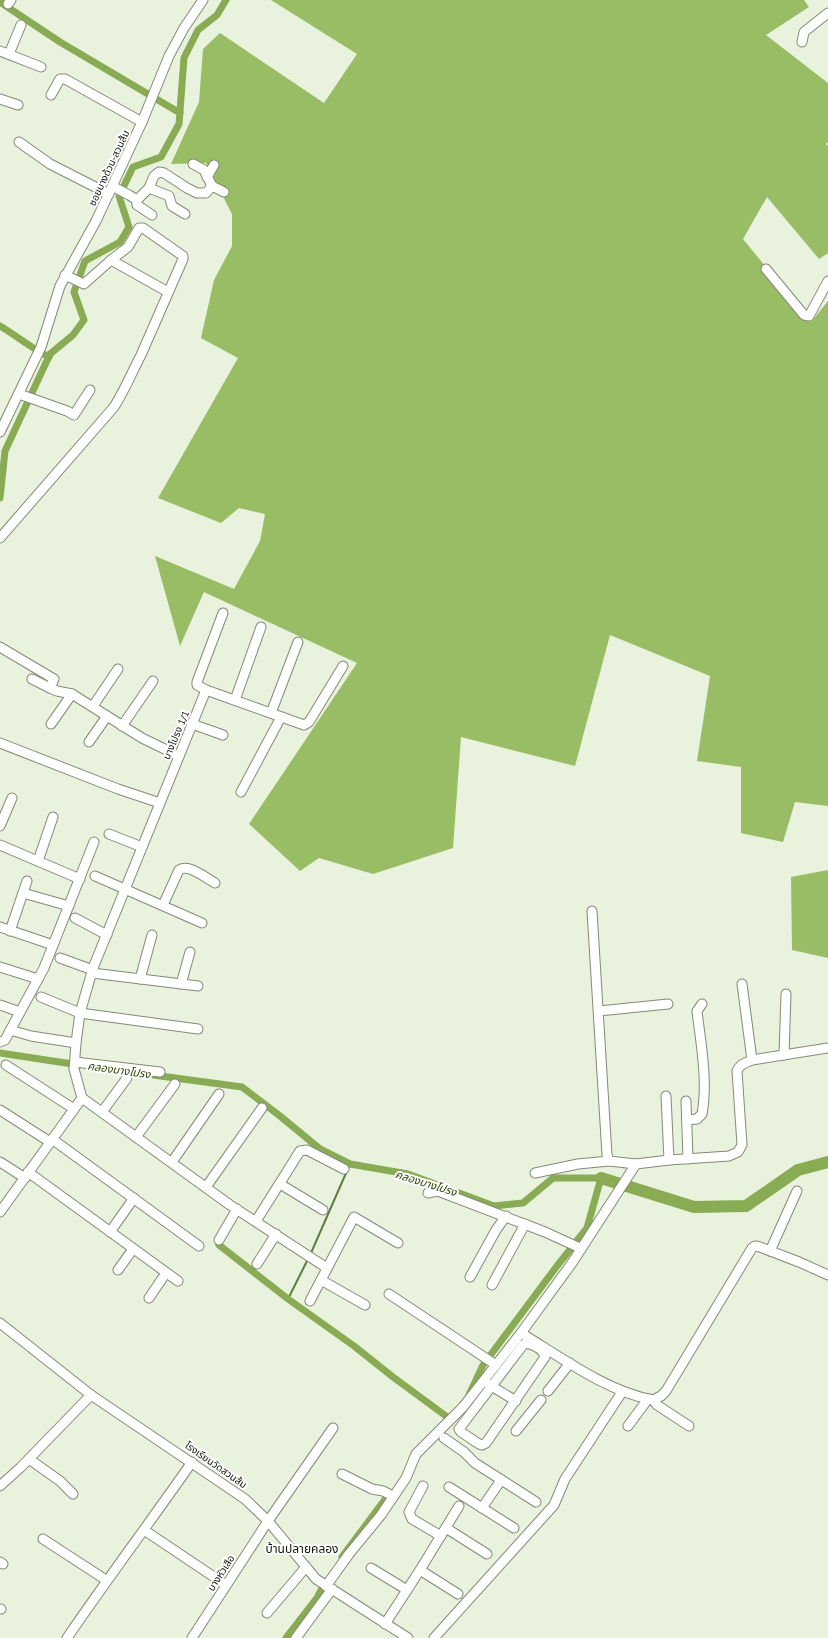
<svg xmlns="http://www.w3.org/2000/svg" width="828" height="1638" font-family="'PT Sans','Noto Sans Thai',sans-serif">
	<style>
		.forest { fill: #99bd65 }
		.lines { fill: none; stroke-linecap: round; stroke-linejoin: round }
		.stream { stroke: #637c3e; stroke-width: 2 }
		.canal { stroke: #88ab54; stroke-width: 7 }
		.river { stroke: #88ab54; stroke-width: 12 }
		.minor-casing { stroke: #828b77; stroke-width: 11 }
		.minor { stroke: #fff; stroke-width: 9 }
		.labels { text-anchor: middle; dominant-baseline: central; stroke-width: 4; stroke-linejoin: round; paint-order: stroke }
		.street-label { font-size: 10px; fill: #0d1009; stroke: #fff }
		.water-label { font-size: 11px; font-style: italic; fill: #304503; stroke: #fff }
		.quarter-label { font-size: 12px; fill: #0d1009; stroke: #fff }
	</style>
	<rect width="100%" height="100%" fill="#e8f2dc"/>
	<g class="forest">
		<polygon points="271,0 804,0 809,7 766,35 828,83 828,142 826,144 828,146 828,253 819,259 767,197 743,239 811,322 828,301 828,806 795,802 783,842 741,833 741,767 697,761 710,676 610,635 575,766 461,737 453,848 373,874 319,858 300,871 249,824 357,663 204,592 180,646 155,556 234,589 260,541 265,514 239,508 221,523 158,498 238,358 201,338 214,280 232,246 232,214 206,163 171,164 199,102 203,49 220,33 324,103 357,54"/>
		<polygon points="828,870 828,958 792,950 791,877"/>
	</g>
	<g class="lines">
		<g class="stream">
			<polyline points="311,1253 350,1164"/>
			<polyline points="288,1299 308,1259"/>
		</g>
		<g class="canal">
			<polyline points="0,2 60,42 180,113"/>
			<path d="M 0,326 C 17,336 31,348 49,357"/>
			<polyline points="0,498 5,451 50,354 73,335 84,320 74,292 85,261 120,242 129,227 119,196 133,167 161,157 179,124 184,58 198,30 217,15 226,0"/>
			<polyline points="0,1053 79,1065"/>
			<polyline points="153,1075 242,1087 280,1116 320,1149 350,1164 408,1174 494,1206 523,1203 553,1178 601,1178 587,1228 557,1266 483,1365 469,1395"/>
			<polyline points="219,1245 288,1299 354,1346 393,1377 450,1419"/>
			<polyline points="342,1557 386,1498"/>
			<polyline points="286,1638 317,1598 321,1590"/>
		</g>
		<polyline class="river" points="601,1178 694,1207 746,1206 798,1170 828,1162"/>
		<g class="minor-casing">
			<g id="minor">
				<polyline points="8,4 11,0"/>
				<polyline points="802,42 804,32 828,13"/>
				<polyline points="0,51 41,67"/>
				<polyline points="9,54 21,25"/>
				<polyline points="51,95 60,79 65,79 142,122"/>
				<polyline points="0,99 18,105"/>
				<polyline points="19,142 50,164 109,194"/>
				<polyline points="193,164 204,170 212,186"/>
				<polyline points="207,177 214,165"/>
				<polyline points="112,186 129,195 137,200 149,188 154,176 159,172 164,173 187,188 197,193 206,193 212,186 224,192"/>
				<polyline points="149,188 169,196 172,206 185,214"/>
				<polyline points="137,200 137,205 152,215"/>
				<polyline points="766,269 804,315 809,316 828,281"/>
				<polyline points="65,275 84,284 111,260"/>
				<polyline points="19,394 67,411 74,415 90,390"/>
				<polyline points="0,432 41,347 60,286 96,221 142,122 169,56 184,28 203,0"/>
				<path d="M 0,538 L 114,407 C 125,390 132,372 141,355 C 155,323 169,291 183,259 L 183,256 L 143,228 L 139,228 L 128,247 L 111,260 L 168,292"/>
				<polyline points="0,647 54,679 50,688 57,691 72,694 142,738 179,756"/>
				<polyline points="32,679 50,688"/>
				<polyline points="206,690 197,685 197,682 223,613"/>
				<polyline points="235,700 261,627"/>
				<polyline points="93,706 118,669"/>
				<polyline points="271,713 298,642"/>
				<polyline points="51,724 72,694"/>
				<polyline points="192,724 223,735"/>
				<polyline points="122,726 153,681"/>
				<polyline points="89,742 107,716"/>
				<polyline points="0,743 118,789 160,803"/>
				<polyline points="241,792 281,717"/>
				<polyline points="0,826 12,798"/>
				<polyline points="109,834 142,847"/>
				<polyline points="0,845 80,879"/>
				<polyline points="38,861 53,817"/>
				<polyline points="95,876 202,923"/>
				<polyline points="23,893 69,906"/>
				<path d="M 163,905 L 179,870 C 188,863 206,878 215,883"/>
				<polyline points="592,911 607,1155 609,1161 636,1164"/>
				<polyline points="75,918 107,935"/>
				<polyline points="0,927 53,945"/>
				<polyline points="10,931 27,881"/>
				<polyline points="60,958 93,970"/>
				<polyline points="0,967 38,979"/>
				<polyline points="92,973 198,986"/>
				<polyline points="140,979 152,935"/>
				<polyline points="181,984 190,952"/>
				<polyline points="742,984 752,1060"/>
				<polyline points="41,997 80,1013 198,1029"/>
				<polyline points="0,1005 20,1012"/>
				<polyline points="599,1011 668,1004"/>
				<polyline points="10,1030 31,1036 76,1043"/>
				<polyline points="0,1042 5,1040 44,968 94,842"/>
				<polyline points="784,1055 786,994"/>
				<polyline points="75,1062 160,1072"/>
				<polyline points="6,1065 74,1109"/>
				<polyline points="666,1096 669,1160"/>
				<polyline points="82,1098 230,1205 327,1268"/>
				<polyline points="686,1101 688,1159"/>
				<polyline points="0,1110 50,1142"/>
				<polyline points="102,1112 127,1078"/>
				<path d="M 687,1120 L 697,1119 L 702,1114 C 708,1081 701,1045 697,1011 L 702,1004"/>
				<polyline points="136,1137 175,1084"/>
				<polyline points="52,1139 199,1246"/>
				<polyline points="0,1162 25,1178"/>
				<polyline points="172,1162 219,1094"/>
				<polyline points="28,1172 178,1281"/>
				<polyline points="535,1173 578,1164 609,1161"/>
				<polyline points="280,1184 323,1210"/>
				<polyline points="206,1187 262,1108"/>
				<polyline points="428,1193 438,1191 545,1232 580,1248"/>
				<polyline points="0,1212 82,1098 74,1069 76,1043 80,1013 93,968 206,690 304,725 309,722 343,666"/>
				<polyline points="256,1221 300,1151 307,1150 344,1169"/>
				<polyline points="110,1232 134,1198"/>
				<polyline points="219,1240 237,1209"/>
				<polyline points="770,1251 797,1191"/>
				<polyline points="257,1264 276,1234"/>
				<polyline points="118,1270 133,1249"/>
				<polyline points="470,1277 496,1230 506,1216"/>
				<polyline points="321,1280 365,1305"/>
				<polyline points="492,1285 525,1224"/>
				<polyline points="389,1294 496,1365"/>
				<polyline points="149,1298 166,1273"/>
				<polyline points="310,1301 354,1217 398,1243"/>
				<polyline points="0,1323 91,1395 245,1499 268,1521 316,1579 408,1638"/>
				<path d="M 521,1333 C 562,1358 606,1391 653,1400 L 661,1396 L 666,1391 L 752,1248 L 755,1246 L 760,1247 L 799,1262 L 828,1275"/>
				<path d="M 526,1343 C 534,1345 543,1349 545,1357 L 486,1443 L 482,1445 L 479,1444 L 461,1432 L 459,1429 L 523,1345 Z"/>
				<polyline points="488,1384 516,1401"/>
				<polyline points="548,1391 570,1363"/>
				<polyline points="653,1400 657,1405 689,1426"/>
				<polyline points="628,1426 648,1399"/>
				<polyline points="516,1431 541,1400"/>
				<polyline points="444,1438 464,1452 475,1463 536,1502"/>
				<polyline points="29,1459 60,1481 73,1494"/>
				<polyline points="342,1474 372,1489 383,1491 393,1496"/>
				<polyline points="0,1486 21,1467 91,1395"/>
				<polyline points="423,1486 409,1512 412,1519 441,1536"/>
				<polyline points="449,1487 514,1528"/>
				<polyline points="482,1508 501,1480"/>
				<polyline points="446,1528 487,1554"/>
				<polyline points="144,1530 226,1585"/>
				<polyline points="43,1539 106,1580"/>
				<polyline points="0,1562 3,1564"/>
				<polyline points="371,1568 407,1590"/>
				<polyline points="420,1570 458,1594"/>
				<path d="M 326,1586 L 349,1554 L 381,1515 L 406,1478 L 416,1454 L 463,1407 L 521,1333 L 572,1263 L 636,1164 L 669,1160 L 729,1156 L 738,1152 L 742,1145 L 737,1071 C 740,1064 745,1063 752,1060 L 828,1048"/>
				<polyline points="0,1609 1,1609"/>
				<polyline points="267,1613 306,1567"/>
				<polyline points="385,1624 420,1570 459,1506"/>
				<path d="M 67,1638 C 108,1578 151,1521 192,1462"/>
				<polyline points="192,1638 268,1521 333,1428"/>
				<polyline points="296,1638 332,1589"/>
				<polyline points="434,1638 554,1505 565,1479 622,1392"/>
			</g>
		</g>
		<use href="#minor" class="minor"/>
	</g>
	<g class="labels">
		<g class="street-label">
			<text transform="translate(109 168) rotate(-65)">ซอยบางด้วน-สวนส้ม</text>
			<text transform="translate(176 735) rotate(-67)">บางโปรง 1/1</text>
			<text transform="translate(216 1465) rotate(35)">โรงเรียนวัดสวนส้ม</text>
			<text transform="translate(221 1573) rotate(-57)">บางหัวเสือ</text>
		</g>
		<g class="water-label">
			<text transform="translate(119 1070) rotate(8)">คลองบางโปรง</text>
			<text transform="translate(426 1183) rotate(17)">คลองบางโปรง</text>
		</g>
		<g class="quarter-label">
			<text x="302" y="1548">บ้านปลายคลอง</text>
		</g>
	</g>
</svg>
